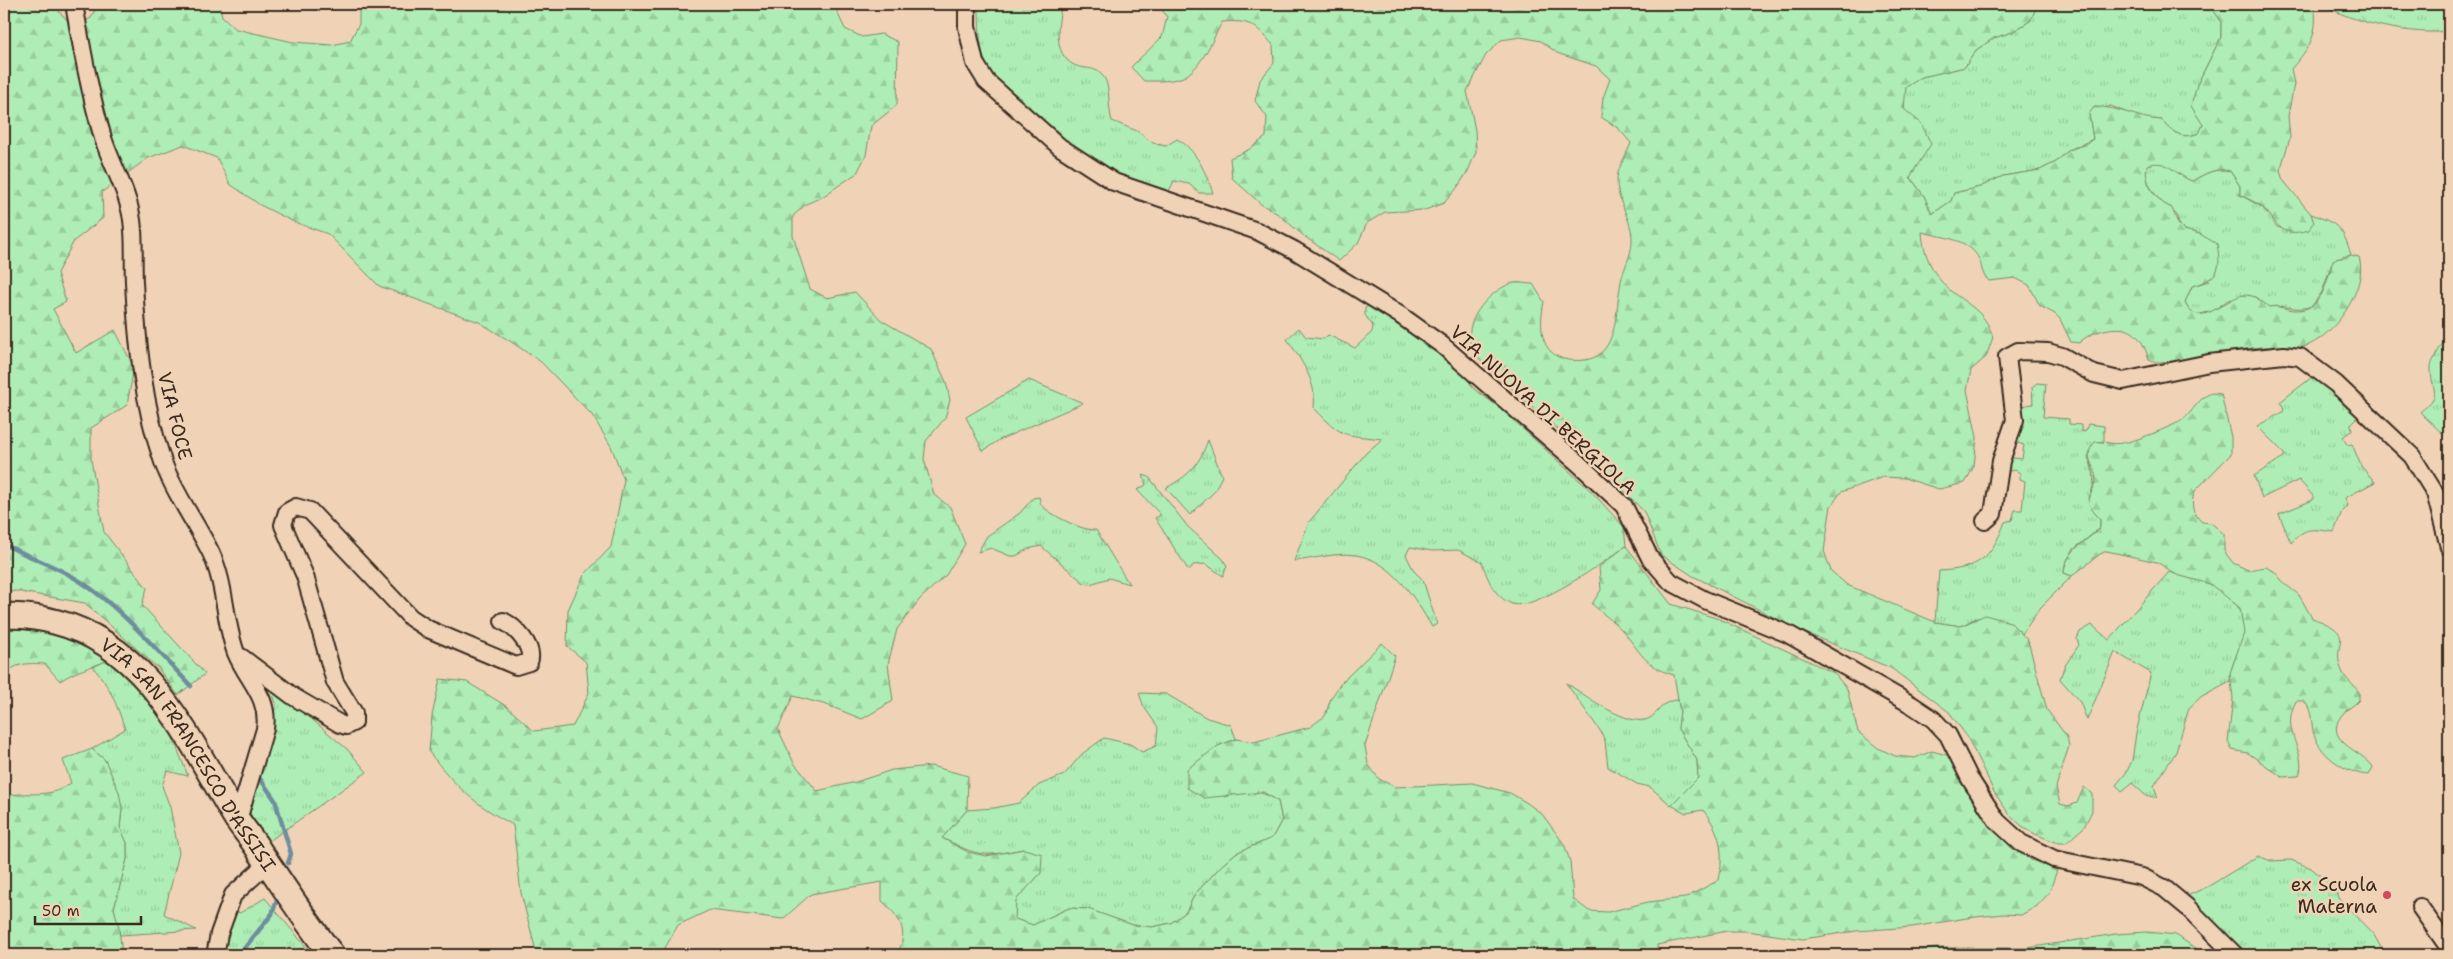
<svg xmlns="http://www.w3.org/2000/svg" width="2453" height="959" font-family="'Shantell Sans',sans-serif">
	<style>
		.grass { fill: url(#grass-tufts); stroke: #748c6a }
		.forest { fill: url(#forest-firs); stroke: #748c6a }
		.lines { fill: none; stroke-linecap: round; stroke-linejoin: round }
		.stream { stroke: #6e8d9d; stroke-width: 4.5 }
		.street-casing { stroke: #3b2a1e; stroke-width: 20 }
		.secondary-casing { stroke: #3b2a1e; stroke-width: 28 }
		.street { stroke: #f0d3b7; stroke-width: 16 }
		.secondary { stroke: #f0d3b7; stroke-width: 24 }
		.poi-dot { fill: #d1495b; stroke: #f0d3b7; stroke-width: 2 }
		.labels { text-anchor: middle; dominant-baseline: central; stroke-width: 5; stroke-linejoin: round; paint-order: stroke }
		.street-label { font-size: 19px; fill: #3b2a1e; stroke: #f0d3b7 }
		.poi-label { font-size: 19px; fill: #3b2a1e; stroke: #f0d3b7; text-anchor: end }
	</style>
	<defs>
		<pattern id="grass-tufts" width="24" height="20" patternUnits="userSpaceOnUse" patternTransform="scale(1.25)"><rect width="24" height="20" fill="#aeeeb6"/><path d="M3 7l-1-3M5 7V3M7 7l1-3M15 17l-1-3M17 17v-4M19 17l1-3" fill="none" stroke="#97cc9c"/></pattern>
		<pattern id="forest-firs" width="22" height="20" patternUnits="userSpaceOnUse" patternTransform="scale(1.25)"><rect width="22" height="20" fill="#aeeeb6"/><path d="M5 1l3.5 6h-7zM16 11l3.5 6h-7z" fill="#97cc9c"/></pattern>
	</defs>
	<rect width="100%" height="100%" fill="#f0d3b7"/>
	<filter id="ink" filterUnits="userSpaceOnUse"><feTurbulence type="fractalNoise" baseFrequency=".02" numOctaves="2"/><feDisplacementMap in="SourceGraphic" scale="10" xChannelSelector="R" yChannelSelector="G"/><feConvolveMatrix kernelMatrix="1 2 1 2 8 2 1 2 1" color-interpolation-filters="sRGB"/></filter>
	<g filter="url(#ink)">
		<g class="grass">
			<path d="M 979,4 L 1062,4 C 1058,22 1052,54 1074,65 C 1087,71 1095,64 1105,79 C 1110,88 1108,109 1112,121 L 1137,131 L 1153,143 L 1166,146 L 1177,139 C 1196,149 1206,173 1213,193 L 1199,193 L 1189,184 L 1174,181 L 1168,193 C 1147,186 1126,181 1107,170 C 1083,156 996,87 986,64 C 979,49 979,21 979,4 Z"/>
			<path d="M 2038,4 L 2209,4 L 2221,21 L 2221,37 L 2197,85 L 2203,125 L 2199,133 C 2182,140 2173,133 2162,120 L 2144,120 L 2111,106 L 2089,114 L 2093,139 L 2069,150 L 2056,162 L 2040,170 L 2003,176 L 1980,187 L 1954,193 L 1951,201 L 1932,214 L 1924,196 L 1910,177 L 1904,109 L 1905,87 L 1922,77 L 1965,67 L 1976,50 L 1994,38 L 2012,32 L 2030,21 Z"/>
			<path d="M 2323,4 L 2449,4 L 2449,31 C 2416,36 2350,23 2323,4 Z"/>
			<path d="M 2156,162 C 2170,163 2179,176 2192,181 C 2205,174 2215,167 2230,171 L 2240,186 L 2240,195 L 2262,207 L 2277,227 L 2293,232 L 2313,223 L 2311,214 C 2338,224 2343,227 2351,255 L 2333,260 L 2322,292 L 2312,306 C 2295,312 2285,304 2269,307 L 2255,297 L 2228,300 L 2213,311 L 2196,315 L 2189,309 L 2185,302 L 2192,286 L 2209,281 L 2200,234 C 2187,231 2178,230 2177,215 C 2162,203 2142,186 2147,165 Z"/>
			<path d="M 1371,304 L 1437,350 L 1466,377 L 1473,388 L 1500,408 L 1591,491 L 1624,527 L 1626,546 C 1608,560 1533,612 1512,604 C 1493,596 1488,579 1482,562 L 1458,550 L 1432,551 L 1410,547 L 1406,555 L 1414,571 L 1423,580 L 1437,624 L 1432,627 C 1415,598 1393,561 1356,555 C 1337,552 1314,559 1294,561 L 1309,522 L 1366,453 L 1382,439 C 1342,434 1344,439 1314,408 C 1317,381 1301,360 1287,339 L 1299,328 L 1306,337 L 1324,339 L 1328,335 L 1355,348 L 1372,332 L 1373,326 L 1365,315 L 1365,308 Z"/>
			<path d="M 2446,338 L 2449,340 L 2449,440 L 2420,412 C 2445,392 2430,392 2431,366 C 2432,361 2442,344 2446,338 Z"/>
			<path d="M 2316,374 L 2360,415 L 2351,424 L 2352,430 L 2343,437 L 2347,445 L 2352,444 L 2361,466 L 2375,482 L 2345,498 L 2348,506 L 2342,511 L 2334,532 C 2312,529 2306,526 2291,543 L 2279,514 L 2313,500 L 2313,496 L 2299,480 L 2262,498 L 2254,476 L 2285,456 L 2282,451 L 2257,426 L 2283,412 L 2284,408 L 2280,402 Z"/>
			<polygon points="1029,380 1083,403 999,440 983,451 966,417"/>
			<path d="M 2037,383 L 2046,384 L 2043,417 L 2069,419 L 2069,424 L 2081,425 L 2081,431 L 2085,432 L 2088,424 L 2104,426 L 2104,441 L 2095,442 L 2088,457 C 2095,474 2096,482 2089,498 L 2095,513 L 2100,519 L 2100,528 L 2073,550 L 2065,564 L 2064,573 L 2072,576 L 2040,608 L 2022,634 L 2010,622 L 1976,618 L 1961,626 L 1935,622 L 1939,571 C 1978,569 1991,559 2005,522 L 2012,520 L 2015,510 L 2022,510 L 2025,481 L 2020,479 L 2020,473 L 2015,470 L 2004,472 L 2005,464 L 2013,458 L 2022,459 L 2024,445 L 2015,442 L 2020,406 L 2033,404 L 2032,387 Z"/>
			<path d="M 1208,440 L 1222,476 L 1214,492 L 1190,515 L 1166,488 C 1190,475 1199,465 1208,440 Z"/>
			<polygon points="1143,475 1149,477 1188,527 1223,559 1227,566 1223,576 1206,564 1193,565 1189,571 1155,518 1161,515 1137,490 1146,485"/>
			<path d="M 1039,497 L 1041,505 C 1051,515 1082,531 1096,530 L 1129,584 L 1109,578 L 1090,584 L 1084,583 L 1041,546 L 1028,549 L 1016,556 L 1010,556 L 991,548 L 978,552 L 987,536 L 1020,513 L 1033,498 Z"/>
			<path d="M 2169,572 C 2182,577 2197,579 2210,584 C 2228,592 2249,612 2244,634 C 2240,651 2230,664 2230,681 L 2202,696 L 2189,708 L 2176,752 L 2154,786 L 2158,798 L 2145,795 L 2132,783 L 2122,791 L 2116,785 L 2126,773 L 2132,761 L 2136,733 L 2151,673 L 2115,652 L 2087,720 L 2080,702 L 2060,679 L 2064,667 L 2079,645 L 2077,639 L 2080,632 L 2092,625 L 2109,640 Z"/>
			<path d="M 108,660 L 117,661 L 165,718 L 188,776 L 167,771 L 162,786 L 170,807 L 179,853 L 164,914 L 196,930 L 120,935 L 114,908 L 127,859 L 127,843 L 120,828 L 122,809 L 118,791 L 105,760 L 92,749 L 125,729 C 116,703 111,688 93,667 Z"/>
			<polygon points="256,672 347,749 367,772 269,841 251,815 249,809 265,755 276,704 274,697 255,676"/>
			<path d="M 1566,683 C 1584,694 1630,730 1650,718 C 1661,711 1662,700 1678,700 L 1680,711 L 1678,729 L 1697,760 L 1698,779 L 1671,805 L 1650,787 L 1637,784 L 1608,767 L 1605,741 L 1601,732 Z"/>
			<path d="M 1139,693 L 1166,694 L 1207,718 L 1231,725 L 1236,739 L 1218,746 L 1224,797 C 1248,791 1257,788 1278,801 L 1282,820 L 1272,838 L 1236,853 L 1222,865 L 1195,894 L 1186,912 L 1171,923 L 1152,927 L 1133,925 L 1087,909 L 1069,908 L 1033,925 L 1014,919 L 1016,900 L 1041,873 L 1023,849 C 982,857 980,857 942,838 L 967,810 L 994,808 L 1019,803 L 1039,785 L 1064,775 L 1082,754 L 1104,738 L 1130,744 L 1142,752 L 1156,746 L 1158,727 L 1144,707 Z"/>
			<polygon points="2258,856 2271,861 2291,860 2311,868 2335,888 2338,898 2374,935 2385,955 2245,955 2187,896 2209,886"/>
			<polygon points="265,898 307,948 300,955 219,955 236,911 240,913"/>
		</g>
		<g class="forest">
			<path d="M 4,4 L 57,4 L 60,13 L 75,27 L 91,18 L 98,4 L 219,4 L 222,16 L 236,29 L 293,42 L 332,45 L 350,41 L 359,24 L 359,4 L 838,4 L 837,12 L 845,29 L 862,37 L 881,34 L 898,42 L 897,105 L 871,126 L 866,155 L 857,173 L 822,197 L 806,204 L 793,216 L 793,236 L 810,289 L 827,298 L 855,292 L 881,320 L 931,349 L 946,382 L 950,400 L 945,418 L 926,441 L 924,459 L 934,495 L 950,507 L 965,544 L 946,575 L 920,599 L 897,629 L 888,664 L 893,701 L 862,719 L 827,705 L 793,696 L 778,729 L 794,763 L 817,791 L 856,782 L 892,770 L 931,766 L 968,776 L 967,810 L 942,838 L 968,852 L 986,856 L 1024,849 L 1042,854 L 1041,873 L 1016,900 L 1015,919 L 1033,925 L 1069,908 L 1088,909 L 1133,925 L 1152,927 L 1171,923 L 1186,912 L 1195,894 L 1222,865 L 1236,853 L 1272,838 L 1282,820 L 1278,801 L 1263,792 L 1204,798 L 1187,788 L 1187,769 L 1218,746 L 1236,739 L 1254,742 L 1310,727 L 1325,716 L 1331,698 L 1341,683 L 1382,643 L 1395,656 L 1365,746 L 1368,764 L 1379,779 L 1395,787 L 1472,783 L 1510,793 L 1527,803 L 1542,814 L 1564,844 L 1570,861 L 1573,899 L 1589,911 L 1608,912 L 1648,902 L 1685,898 L 1719,880 C 1724,852 1721,832 1703,810 L 1686,813 L 1671,805 L 1698,778 L 1697,760 L 1678,729 L 1680,711 L 1674,675 C 1645,667 1640,651 1622,630 C 1613,621 1602,613 1592,604 L 1601,590 L 1599,567 L 1626,546 L 1671,604 L 1719,619 L 1834,673 L 1847,689 L 1858,732 L 1878,748 L 1895,756 L 1915,758 L 1932,751 L 1950,756 L 1988,821 L 2000,836 L 2031,860 L 2057,870 L 2049,893 L 2037,906 L 2021,915 L 2003,914 L 1967,918 L 1912,927 L 1856,931 L 1803,939 L 1747,931 L 1727,931 L 1657,945 L 1658,955 L 897,955 C 909,931 901,918 882,901 L 882,882 L 811,894 L 783,919 L 710,910 L 678,925 L 661,955 L 537,955 L 521,893 L 513,825 C 473,803 457,788 429,752 L 432,716 L 440,679 L 467,682 L 506,706 L 534,731 L 573,726 L 589,693 L 586,662 L 567,646 L 568,610 L 584,575 L 611,547 L 624,480 L 611,446 L 592,415 L 541,362 L 510,341 L 479,322 L 379,286 L 328,234 L 294,222 L 260,205 L 230,184 L 217,158 L 183,145 L 148,158 L 102,192 L 103,218 L 74,241 L 57,273 L 66,302 L 53,309 L 76,353 L 115,330 L 134,368 L 127,405 L 91,428 L 91,460 L 104,532 L 147,588 L 142,605 L 205,674 L 178,695 L 158,668 L 85,603 L 15,591 L 4,593 Z"/>
			<path d="M 1158,4 L 2038,4 L 2030,21 L 2012,32 L 1994,38 L 1976,50 L 1965,67 L 1922,77 L 1906,87 L 1904,109 L 1921,123 L 1931,144 L 1910,177 L 1924,196 L 1932,214 L 1951,201 L 1954,193 L 1980,187 L 2003,176 L 2040,170 L 2056,162 L 2069,150 L 2086,144 L 2093,139 L 2089,114 L 2094,107 C 2121,106 2135,119 2162,120 C 2173,133 2182,140 2199,133 L 2203,125 L 2191,106 L 2197,85 L 2221,37 L 2221,21 L 2209,4 L 2314,4 C 2319,34 2310,47 2291,69 L 2294,84 L 2288,116 L 2290,138 L 2280,171 L 2283,180 L 2311,214 L 2314,223 L 2309,230 C 2277,239 2279,221 2261,206 C 2255,202 2247,198 2240,195 L 2240,186 L 2230,171 C 2215,167 2205,174 2192,181 C 2173,174 2169,158 2147,165 C 2143,182 2156,202 2172,208 L 2178,224 L 2184,230 L 2200,234 L 2217,244 C 2222,271 2218,278 2192,286 L 2185,302 C 2199,332 2224,298 2244,295 C 2254,294 2262,302 2269,307 C 2279,305 2286,310 2296,310 C 2323,311 2327,280 2333,260 L 2351,255 L 2359,257 C 2369,287 2333,339 2303,347 C 2290,350 2275,346 2261,347 C 2226,350 2191,362 2156,362 L 2149,359 C 2145,348 2142,339 2132,332 C 2118,323 2089,332 2079,343 L 2071,342 L 2060,319 L 2055,314 L 2040,306 L 2029,285 L 2015,278 L 1989,281 C 1980,273 1983,266 1978,257 C 1967,238 1940,237 1922,232 C 1923,255 1934,277 1952,292 C 1963,301 1977,308 1985,320 C 1989,325 1991,332 1993,337 L 1986,357 L 1971,370 L 1967,390 L 1977,437 L 1974,466 L 1965,483 L 1939,489 L 1904,478 L 1883,477 L 1841,492 L 1831,506 L 1824,551 L 1831,571 L 1847,585 L 1935,622 L 1961,626 L 1985,615 L 2010,622 L 2022,634 L 2028,641 L 2047,710 L 2067,737 L 2069,746 L 2056,787 L 2060,804 L 2068,806 L 2077,803 L 2084,787 L 2092,794 L 2092,811 L 2084,827 L 2066,843 L 2058,843 L 2035,834 L 2022,826 L 2009,814 L 1994,792 L 1968,738 L 1949,712 L 1891,668 L 1801,631 L 1693,576 L 1661,555 L 1644,512 L 1608,473 L 1484,364 C 1480,359 1475,354 1472,348 C 1461,323 1488,292 1510,284 C 1516,281 1526,284 1533,284 L 1544,302 C 1539,325 1539,355 1568,360 C 1579,361 1592,361 1601,353 C 1619,336 1616,300 1622,277 C 1626,263 1633,252 1632,237 C 1631,217 1616,202 1617,178 C 1618,167 1627,154 1631,143 L 1618,128 L 1601,117 L 1603,98 L 1610,79 L 1596,66 L 1557,53 L 1541,41 L 1521,37 L 1501,40 L 1486,55 L 1467,91 L 1475,130 L 1476,152 L 1468,171 L 1457,188 L 1444,203 L 1425,210 L 1385,212 L 1367,223 L 1358,243 L 1339,261 L 1304,236 L 1278,214 L 1261,204 L 1232,178 L 1230,158 L 1248,150 L 1266,137 L 1267,117 L 1255,101 L 1260,80 L 1274,63 L 1273,45 C 1255,24 1250,20 1222,22 C 1213,39 1203,64 1187,75 C 1176,82 1156,81 1144,81 L 1131,67 L 1162,37 L 1167,17 Z"/>
			<path d="M 2212,393 L 2221,394 L 2231,437 L 2231,454 L 2195,491 C 2190,504 2192,513 2202,522 L 2211,523 L 2224,534 L 2224,551 L 2233,563 L 2248,570 L 2266,567 L 2274,571 L 2285,584 L 2299,595 L 2312,618 C 2361,635 2329,642 2342,671 C 2345,679 2354,685 2359,692 L 2359,700 C 2354,706 2346,709 2341,716 C 2323,742 2362,750 2373,767 L 2369,775 C 2346,774 2318,754 2313,731 C 2311,719 2312,710 2304,701 L 2296,701 C 2279,732 2308,750 2299,776 L 2282,777 L 2248,753 L 2232,750 L 2228,742 L 2233,698 L 2230,673 L 2244,633 L 2240,608 L 2210,584 L 2177,575 L 2157,562 L 2107,551 L 2100,554 L 2072,576 L 2064,573 C 2066,550 2085,543 2100,528 L 2100,519 C 2097,515 2092,511 2090,506 C 2087,497 2093,492 2095,483 C 2099,466 2080,459 2095,442 C 2104,441 2113,445 2122,443 C 2134,442 2170,427 2181,421 C 2193,413 2198,397 2212,393 Z"/>
			<path d="M 18,625 C 50,631 82,639 108,660 C 91,668 76,670 60,681 L 45,664 C 30,663 12,662 4,678 L 4,627 Z"/>
			<path d="M 92,749 L 105,760 L 119,792 L 122,809 L 120,827 L 127,843 L 127,859 L 114,908 L 119,928 L 122,955 L 4,955 L 4,797 C 28,789 47,801 71,783 L 63,760 Z"/>
			<polygon points="2147,932 2176,935 2205,955 1897,955 1936,948 2027,948 2116,934"/>
		</g>
		<g class="lines">
			<g class="stream">
				<path d="M 4,544 C 26,556 51,564 73,577 C 115,601 157,650 191,686"/>
				<polyline points="261,780 275,800 291,854 288,863"/>
				<polyline points="273,911 279,894"/>
				<polyline points="239,955 272,914"/>
			</g>
			<g class="street-casing">
				<g id="street">
					<path d="M 74,4 C 82,49 90,94 103,138 C 112,166 128,191 132,220 C 135,241 133,261 134,282 C 137,341 143,405 163,462 C 175,495 196,522 211,553 C 226,585 224,621 236,653 C 247,680 270,697 265,729 L 238,820"/>
					<polyline points="967,4 967,27 975,63 986,81 1060,147 1114,182 1257,231 1294,250 1400,315 1442,345 1578,463 1624,506 1650,558 1671,582 1705,600 1788,634 1912,705 1933,719 1948,735 1970,779 1997,821 2021,843 2054,859 2142,877 2164,888 2187,907 2235,955"/>
					<polyline points="1985,521 1993,514 2001,461 2015,420 2007,357 2018,351 2048,352 2062,356 2094,374 2123,381 2209,363 2284,355 2300,357 2336,384 2412,456 2435,493 2449,547"/>
					<path d="M 241,657 L 294,697 L 340,724 L 346,726 L 354,722 L 354,713 L 335,682 L 305,576 L 283,525 L 287,512 L 296,507 L 310,511 L 411,618 L 428,629 L 516,666 L 529,662 C 535,647 515,627 503,621"/>
					<polyline points="2420,907 2449,948"/>
					<polyline points="215,955 219,934 233,895 268,863"/>
				</g>
			</g>
			<g class="secondary-casing">
				<g id="secondary">
					<path id="s1" d="M 4,616 C 22,615 38,617 56,622 C 150,646 190,743 236,818 C 244,830 253,840 260,852 C 284,887 306,922 332,955"/>
				</g>
			</g>
			<use href="#street" class="street"/>
			<use href="#secondary" class="secondary"/>
		</g>
	</g>
	<circle class="poi-dot" cx="2387" cy="895" r="5"/>
	<g class="labels">
		<g class="street-label">
			<text transform="translate(1543 410) rotate(42)">VIA NUOVA DI BERGIOLA</text>
			<text transform="translate(175 416) rotate(76)">VIA FOCE</text>
			<text stroke="none"><textPath href="#s1" startOffset="246">VIA SAN FRANCESCO D'ASSISI</textPath></text>
		</g>
		<g class="poi-label">
			<text x="2377" y="884">ex Scuola<tspan x="2377" dy="22">Materna</tspan></text>
		</g>
	</g>
	<rect width="2453" height="959" fill="none" stroke="#f0d3b7" stroke-width="20"/>
	<rect x="10" y="10" width="2433" height="939" fill="none" stroke="#3b2a1e" stroke-width="2" filter="url(#ink)"/>
	<path d="M35 916v8h106v-8" fill="none" stroke="#3b2a1e" stroke-width="2.5"/>
	<text x="42" y="916" font-size="15" fill="#3b2a1e" stroke="#f0d3b7" stroke-width="4" paint-order="stroke">50 m</text>
</svg>
